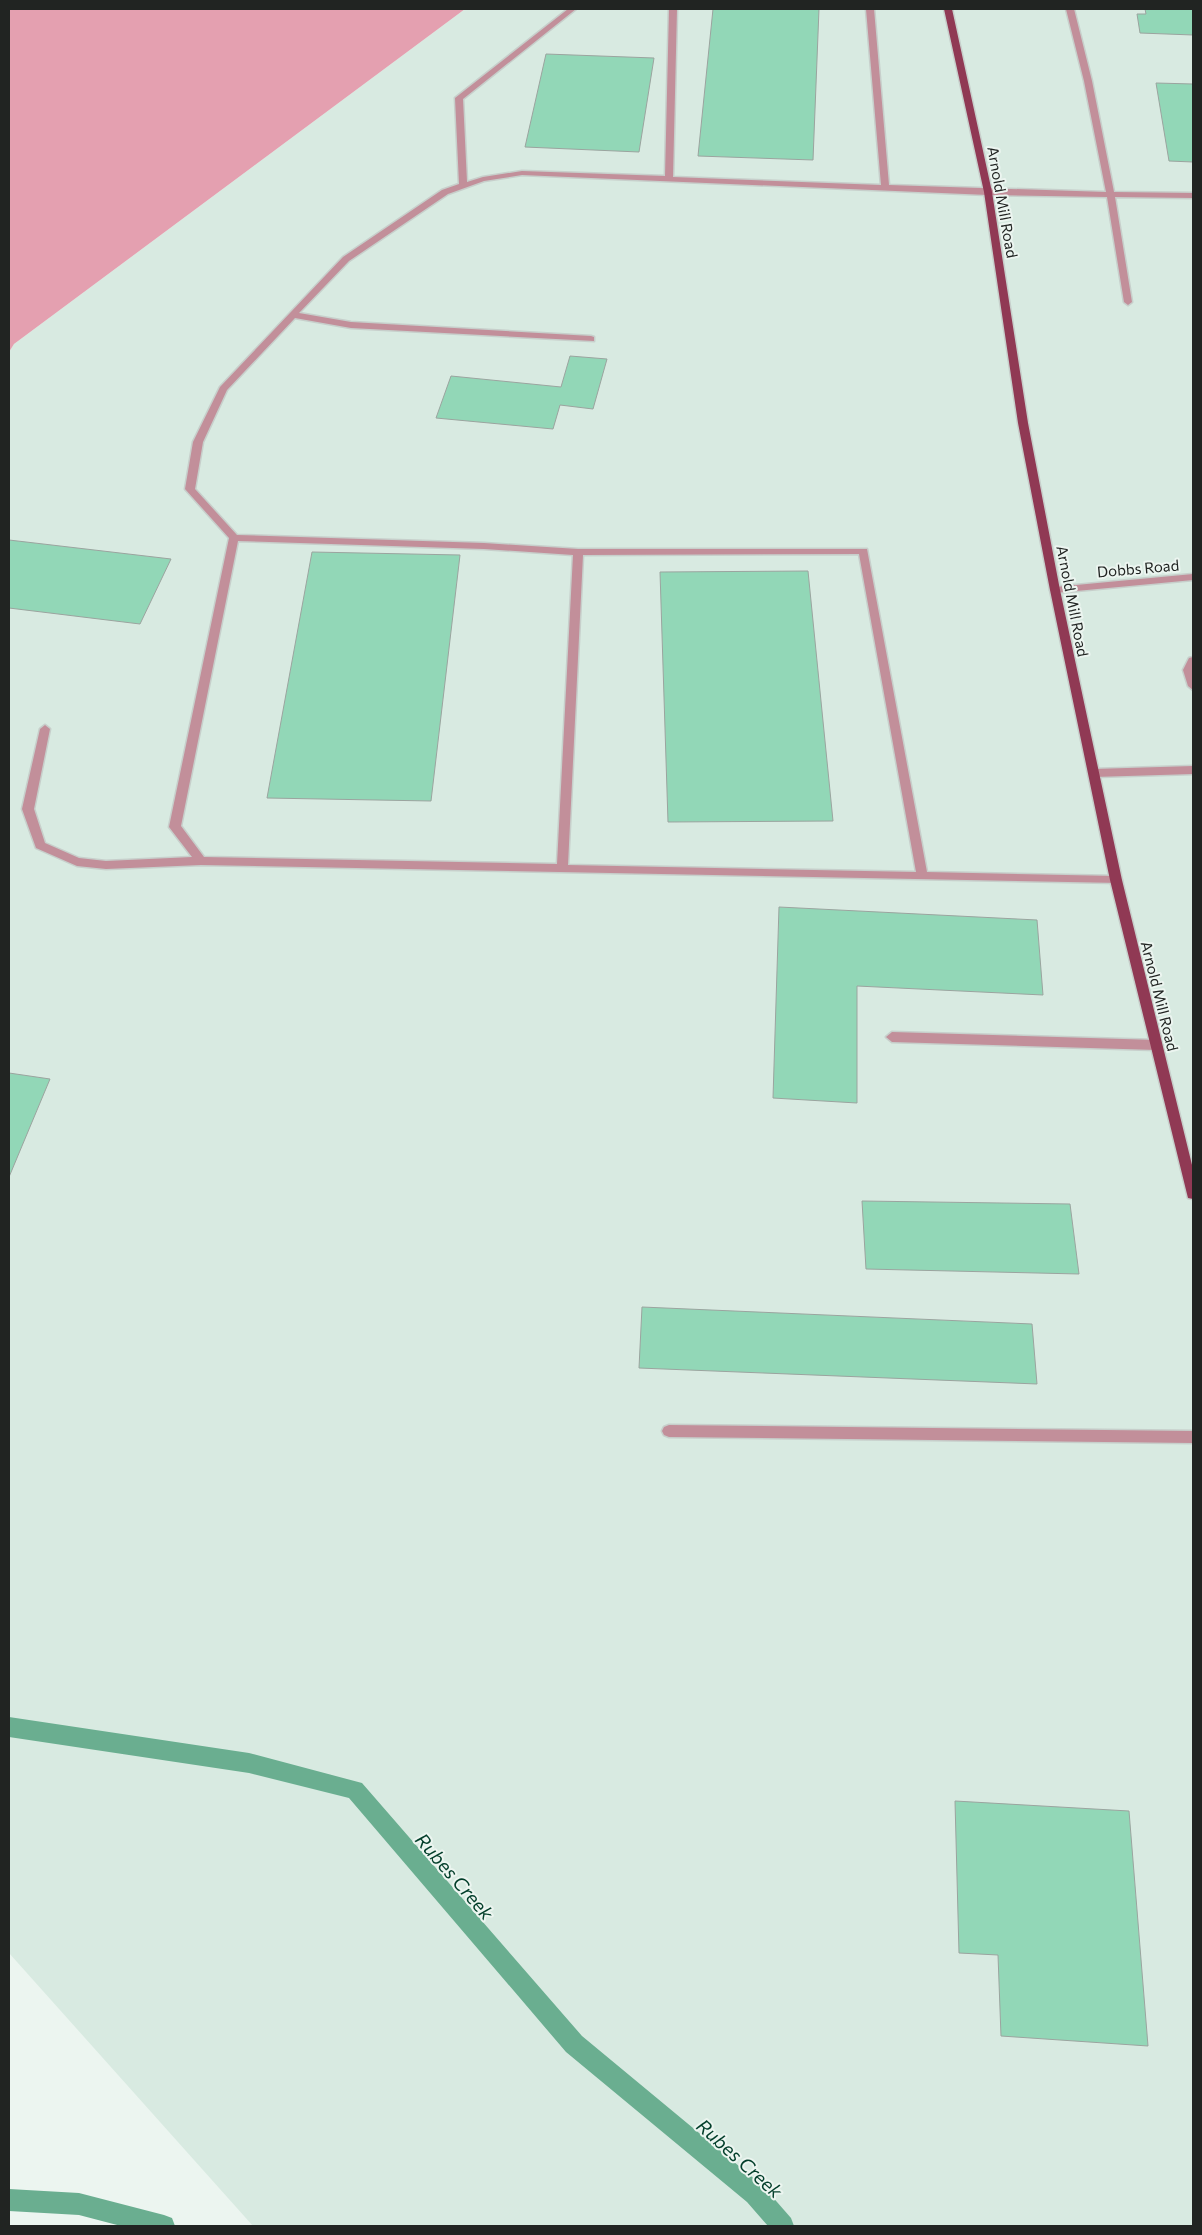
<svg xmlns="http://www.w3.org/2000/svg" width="1202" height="2235" font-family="Commissioner,sans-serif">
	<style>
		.built { fill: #d8eae1 }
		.forest { fill: #e4a0b0 }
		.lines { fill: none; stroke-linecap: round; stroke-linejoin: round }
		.stream { fill: #6aae90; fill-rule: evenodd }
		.building { fill: #92d7b7; stroke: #9ba49f }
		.minor-casing { stroke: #c7cfcb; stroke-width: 3 }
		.major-casing { stroke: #c7cfcb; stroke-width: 3 }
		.minor { fill: #c28f9a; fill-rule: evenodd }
		.major { fill: #903954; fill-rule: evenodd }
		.labels { text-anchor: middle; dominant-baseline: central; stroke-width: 4; stroke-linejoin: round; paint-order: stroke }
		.street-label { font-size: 15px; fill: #212422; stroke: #ecf5f0 }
		.near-water-label { font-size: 19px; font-style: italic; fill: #023e2a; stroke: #ecf5f0 }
	</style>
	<rect width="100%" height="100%" fill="#ecf5f0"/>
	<polygon class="built" points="465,9 1193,9 1193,2226 253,2226 9,1953 9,352 14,344"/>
	<polygon class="forest" points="9,9 465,9 14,344 9,352"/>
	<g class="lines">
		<g class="stream">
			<polygon points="9,1717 249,1753 362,1783 582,2036 763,2186 791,2218 794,2226 768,2226 747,2202 566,2052 349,1798 249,1773 9,1737"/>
			<polygon points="9,2189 79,2193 164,2215 172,2218 175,2226 121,2226 79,2215 9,2211"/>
		</g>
	</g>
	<g class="building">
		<polygon points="713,9 819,9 813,160 698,156"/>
		<polygon points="1145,9 1193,9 1193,35 1140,33 1137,14 1146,14"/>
		<polygon points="546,54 654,58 639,152 525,147"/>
		<polygon points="1156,83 1193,84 1193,162 1169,161"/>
		<polygon points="570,356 607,359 593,409 560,405 553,429 436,418 451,376 561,387"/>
		<polygon points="9,540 171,559 140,624 9,608"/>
		<polygon points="312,552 460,555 431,801 267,798"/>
		<polygon points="808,571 833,821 668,822 660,572"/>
		<polygon points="779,907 1037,920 1043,995 857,986 857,1103 773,1098"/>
		<polygon points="9,1073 50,1079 9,1177"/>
		<polygon points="862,1201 1070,1204 1079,1274 866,1269"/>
		<polygon points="642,1307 1032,1324 1037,1384 639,1368"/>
		<polygon points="955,1801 1129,1811 1148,2046 1001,2036 998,1955 959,1953"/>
	</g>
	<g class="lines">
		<g class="minor-casing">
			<g id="minor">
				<path d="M 568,9 L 576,9 L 463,99 L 467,182 L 483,177 L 522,171 L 665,176 L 669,9 L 677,9 L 673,177 L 881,185 L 866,9 L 874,9 L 889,185 L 1106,192 L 1084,81 L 1066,9 L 1074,9 L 1092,81 L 1114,192 L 1193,193 L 1193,198 L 1115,197 L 1132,302 L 1128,305 L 1124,302 L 1107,197 L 988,195 L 522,175 L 484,181 L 448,194 L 349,261 L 299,313 L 351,322 L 591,336 L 594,337 L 594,341 L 351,328 L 295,318 L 227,390 L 203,442 L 195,489 L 237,535 L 484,543 L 578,549 L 867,549 L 927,872 L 1116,876 L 1122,880 L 1120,883 L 201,865 L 106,869 L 77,866 L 36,848 L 22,809 L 40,729 L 45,725 L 50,729 L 34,809 L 45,843 L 79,858 L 106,861 L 192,857 L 169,827 L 229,538 L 185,489 L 193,442 L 220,387 L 343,257 L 442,190 L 459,184 L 455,98 ZM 238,541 L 484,549 L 573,555 L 557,864 L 204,857 L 181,826 ZM 859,554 L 916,872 L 568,865 L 583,555 Z"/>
				<polygon points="1193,574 1193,580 1055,593 1050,590 1055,587"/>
				<polygon points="1193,657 1193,690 1188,686 1183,670 1189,658"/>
				<polygon points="1193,766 1193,774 1094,777 1089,773 1094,769"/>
				<polygon points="892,1032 1156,1040 1162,1045 1156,1050 892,1042 886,1037"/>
				<polygon points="669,1425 1193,1431 1193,1443 669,1437 664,1435 662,1431 664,1427"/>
			</g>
		</g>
		<g class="major-casing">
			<polygon id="major" points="944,9 952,9 992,192 1028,423 1060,590 1122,880 1193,1169 1193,1199 1188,1198 1187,1194 1110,880 1050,590 1018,423 984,192"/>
		</g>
		<use href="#minor" class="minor"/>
		<use href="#major" class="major"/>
	</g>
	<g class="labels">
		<g class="street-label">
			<text transform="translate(1003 202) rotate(80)">Arnold Mill Road</text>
			<text transform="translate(1138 568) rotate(-5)">Dobbs Road</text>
			<text transform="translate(1073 601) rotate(79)">Arnold Mill Road</text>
			<text transform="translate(1160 996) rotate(76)">Arnold Mill Road</text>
		</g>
		<g class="near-water-label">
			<text transform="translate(455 1876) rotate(49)">Rubes Creek</text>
			<text transform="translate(740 2158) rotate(42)">Rubes Creek</text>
		</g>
	</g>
	<rect width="1202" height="2235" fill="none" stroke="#212422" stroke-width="20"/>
</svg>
